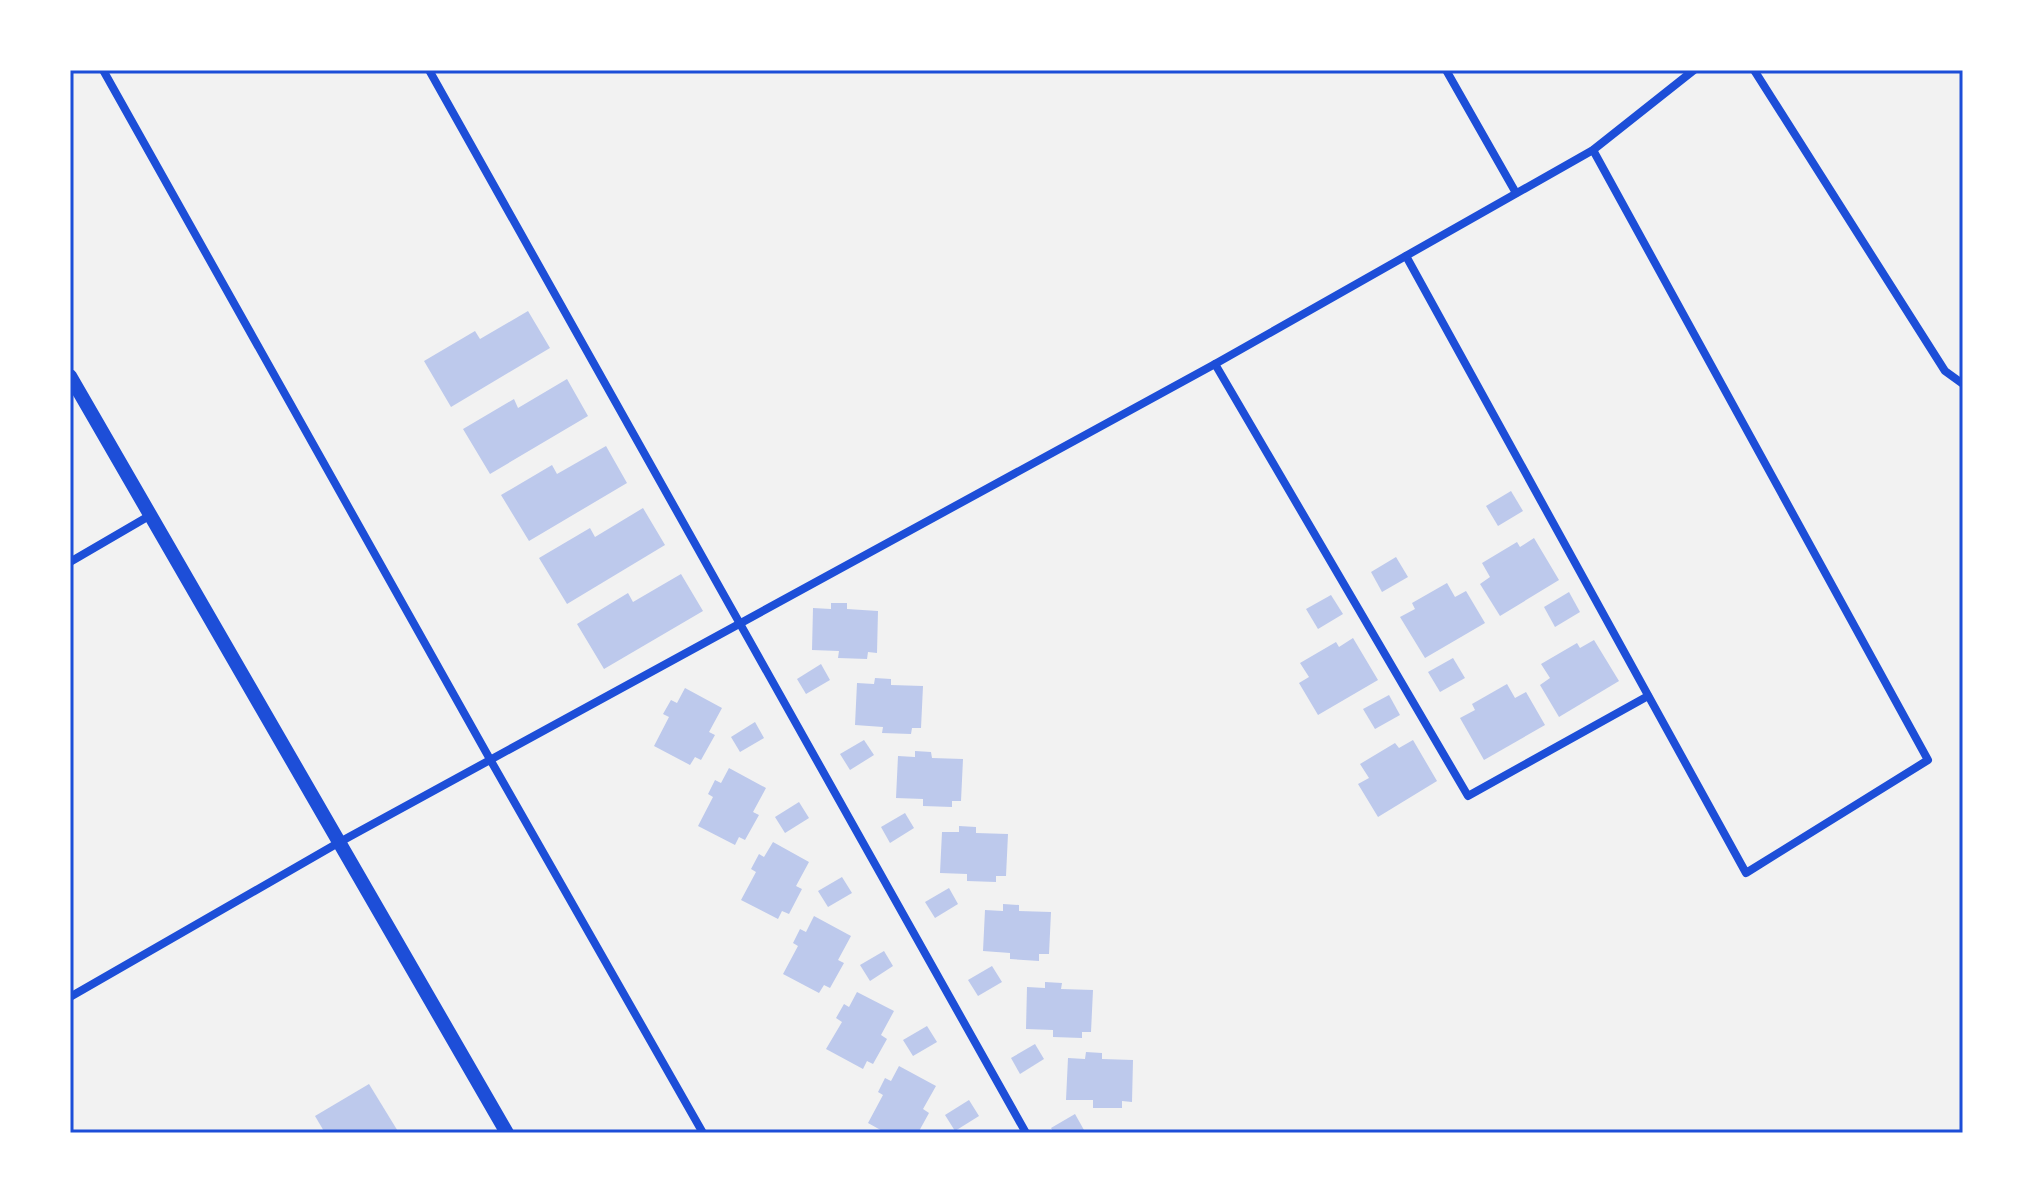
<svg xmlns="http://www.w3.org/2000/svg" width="2033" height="1203" font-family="'Sofia Sans Condensed',sans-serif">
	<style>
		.building { fill: #bdc9ec }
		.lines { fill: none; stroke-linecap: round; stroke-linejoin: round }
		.minor { stroke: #1d4ed8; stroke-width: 8 }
		.tertiary { stroke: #1d4ed8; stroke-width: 14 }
		.neatline { fill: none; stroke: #1d4ed8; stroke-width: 3 }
	</style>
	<rect width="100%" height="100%" fill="#f2f2f2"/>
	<g class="building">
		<polygon points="528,311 550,348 451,407 424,361 475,331 480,339"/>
		<polygon points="567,379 588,416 490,474 463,429 514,399 518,408"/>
		<polygon points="606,446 627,483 529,541 501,495 552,465 557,474"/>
		<polygon points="1511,491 1523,511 1498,526 1486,506"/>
		<polygon points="643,508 665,545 567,604 539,558 590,528 595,537"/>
		<polygon points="1534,538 1559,580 1500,616 1480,584 1490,577 1482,563 1517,542 1520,547"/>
		<polygon points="1396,557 1408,577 1382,592 1371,572"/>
		<polygon points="681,574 703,611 604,669 577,624 628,593 633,602"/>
		<polygon points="1447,583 1455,597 1466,591 1485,623 1425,658 1400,617 1415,609 1412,603"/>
		<polygon points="1569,592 1580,612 1555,627 1544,607"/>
		<polygon points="1331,595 1343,614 1318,629 1306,609"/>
		<polygon points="831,603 847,603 847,609 878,611 877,653 868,652 867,659 838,658 839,651 812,650 813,608 831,609"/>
		<polygon points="1353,638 1378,680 1318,715 1299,683 1309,677 1300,663 1336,642 1339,647"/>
		<polygon points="1594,640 1619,681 1559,717 1540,685 1550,678 1541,664 1577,643 1580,648"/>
		<polygon points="1453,658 1465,678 1440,692 1428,672"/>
		<polygon points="821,664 830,680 806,694 797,679"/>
		<polygon points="875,678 891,679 891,685 923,686 921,728 912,728 911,734 882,733 883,727 855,725 857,683 874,684"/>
		<polygon points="1507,684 1515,698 1526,692 1545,725 1484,760 1460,718 1475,710 1472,704"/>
		<polygon points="685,688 722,708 709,732 715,735 701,760 695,757 690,765 654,746 669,717 663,714 671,700 677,703"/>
		<polygon points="1389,695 1400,715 1375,729 1363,709"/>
		<polygon points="755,722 764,738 740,752 731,737"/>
		<polygon points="864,740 874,755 850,770 840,754"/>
		<polygon points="1413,740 1437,781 1378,817 1358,784 1369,778 1360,764 1395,743 1399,748"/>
		<polygon points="915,751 931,752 932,758 963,759 961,801 952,801 952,807 923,806 923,799 896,798 898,756 915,757"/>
		<polygon points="729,768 766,788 753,812 759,815 745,840 739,837 735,845 698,826 713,797 708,794 715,780 721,783"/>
		<polygon points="799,802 809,818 785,833 775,817"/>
		<polygon points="905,813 914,828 890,843 881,827"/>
		<polygon points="959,826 976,827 976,833 1008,834 1006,876 996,876 996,882 967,881 967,874 940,873 942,832 959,832"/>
		<polygon points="773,842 809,862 796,886 802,889 789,914 782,911 778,919 741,900 756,872 751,869 759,854 764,857"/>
		<polygon points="842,877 852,893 828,907 818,891"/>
		<polygon points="949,888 958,904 935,918 925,902"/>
		<polygon points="1003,904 1019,905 1019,911 1051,912 1049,954 1039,954 1039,961 1010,959 1010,953 983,951 985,910 1003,911"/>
		<polygon points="814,916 851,936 838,960 844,963 830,988 824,985 819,993 783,974 798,946 793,943 800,929 806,932"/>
		<polygon points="884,951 893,966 870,981 860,965"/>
		<polygon points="992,966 1002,982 978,996 968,980"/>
		<polygon points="1045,982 1062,983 1061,989 1093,990 1091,1032 1082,1032 1082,1038 1053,1037 1053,1030 1026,1029 1027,987 1045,988"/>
		<polygon points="857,992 894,1011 881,1035 887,1039 873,1064 867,1061 863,1069 826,1049 842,1022 836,1018 844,1004 849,1007"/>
		<polygon points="927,1026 937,1042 913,1056 903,1040"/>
		<polygon points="1035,1044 1044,1059 1020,1074 1011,1058"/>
		<polygon points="1086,1052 1102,1053 1102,1059 1133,1060 1132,1102 1122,1101 1122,1108 1093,1108 1093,1100 1066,1100 1068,1058 1085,1059"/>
		<polygon points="899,1066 936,1086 923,1109 929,1113 918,1133 886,1133 868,1123 883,1095 878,1092 885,1078 891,1081"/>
		<polygon points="369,1084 399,1133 325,1133 315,1116"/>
		<polygon points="969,1100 979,1116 955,1131 945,1115"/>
		<polygon points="1075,1114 1084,1130 1079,1133 1054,1133 1051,1128"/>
	</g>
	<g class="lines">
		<g class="minor">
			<polyline points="103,70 491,761 703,1133"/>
			<polyline points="429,70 1026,1133"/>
			<polyline points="1446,70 1516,193"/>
			<polyline points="1754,70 1945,371 1963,384"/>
			<polyline points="1406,256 1746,873 1928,760 1593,150"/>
			<polyline points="1215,364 1468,796 1648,696"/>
			<polyline points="70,562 149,516"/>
			<polyline points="70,997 338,843 1215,364 1593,150 1694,70"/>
		</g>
		<polyline class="tertiary" points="70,376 507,1133"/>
	</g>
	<rect width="2033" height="1203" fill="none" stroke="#ffffff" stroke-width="144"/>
	<rect x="72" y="72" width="1889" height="1059" class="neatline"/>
</svg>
